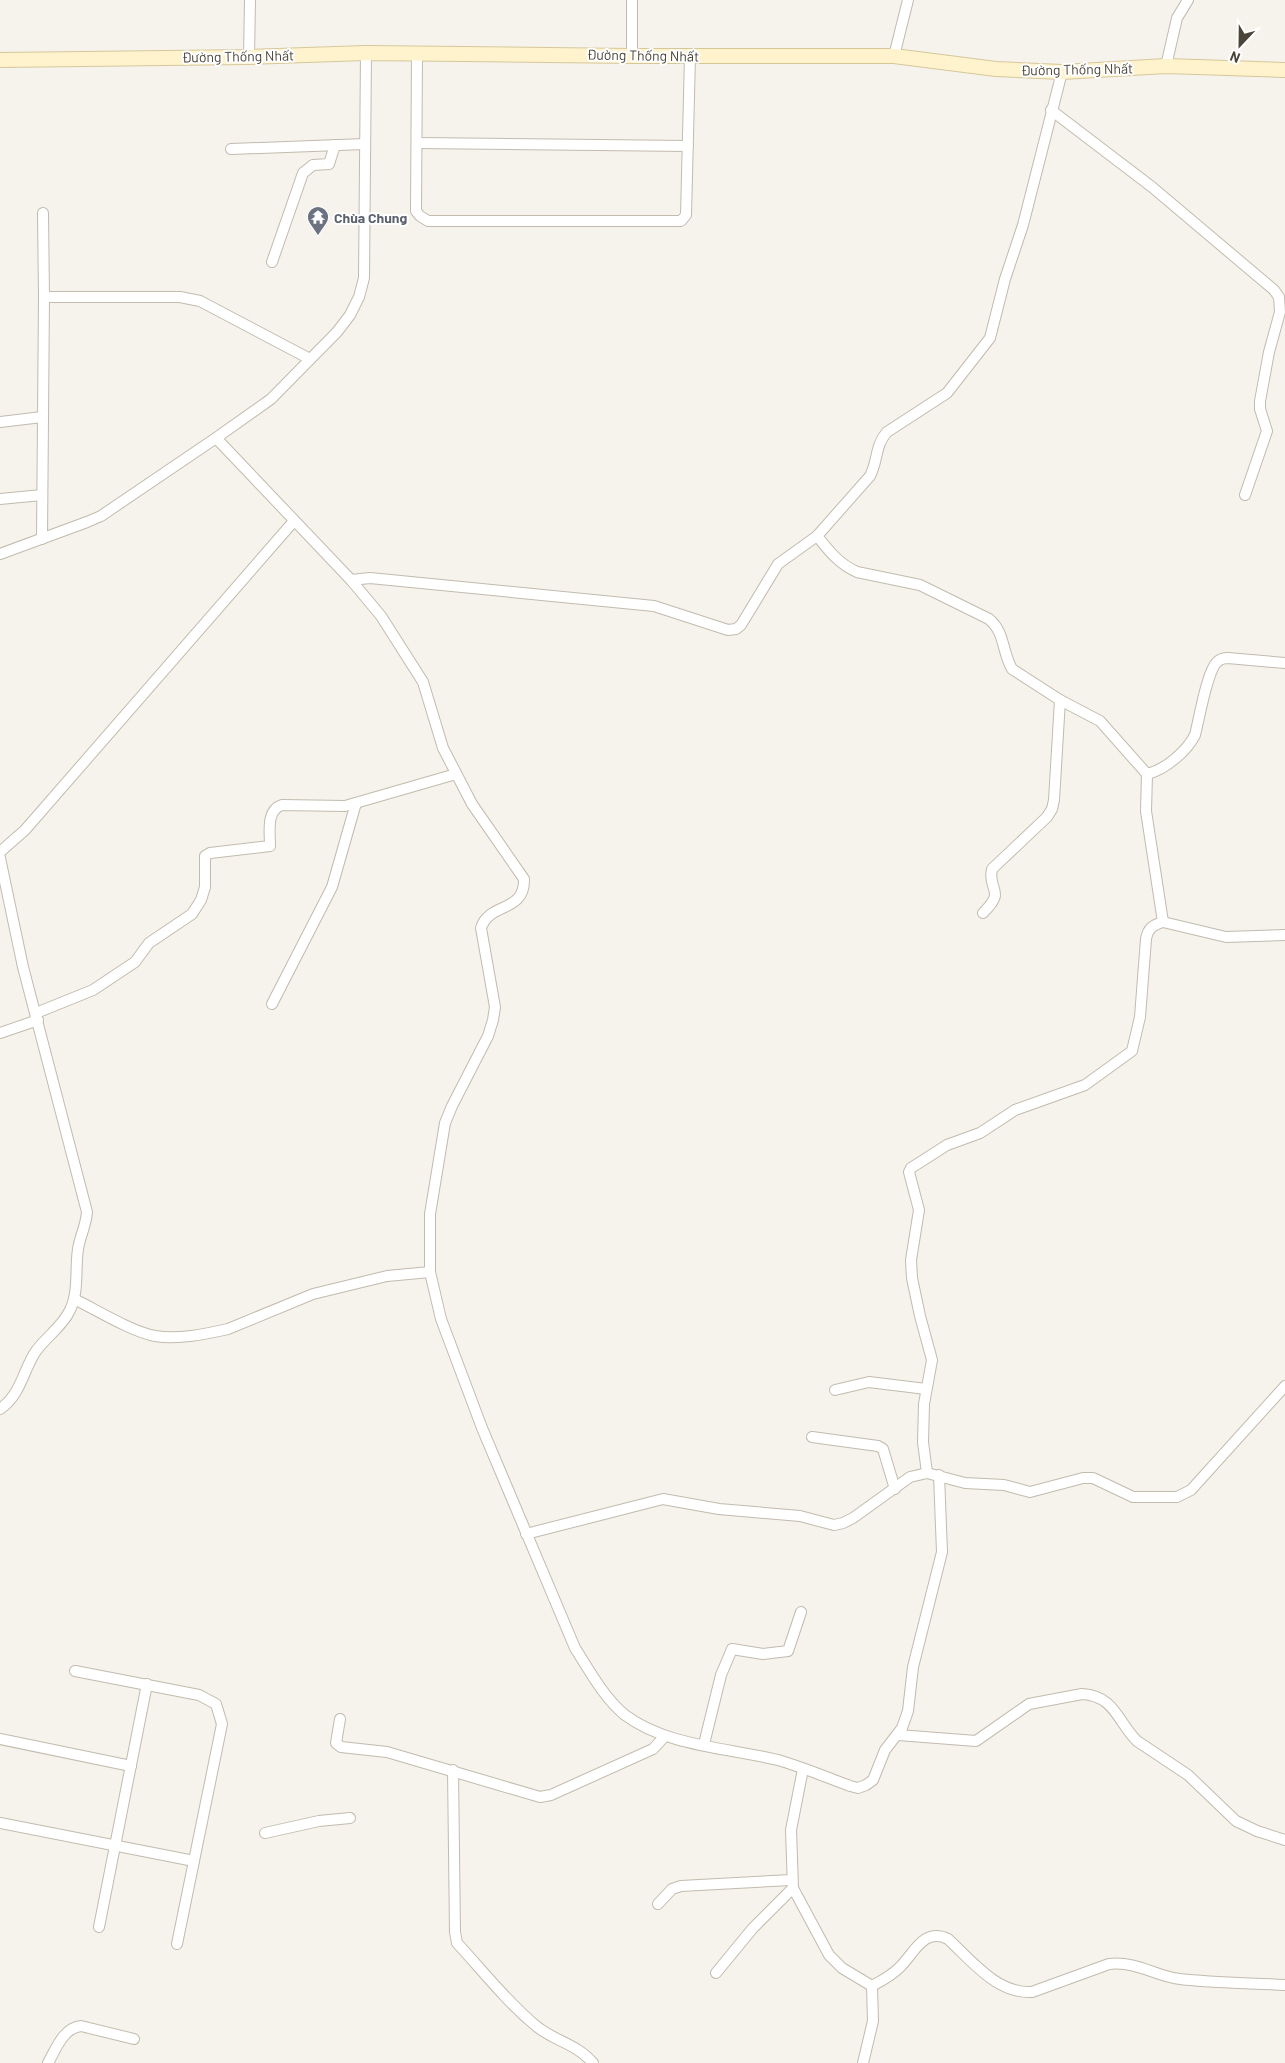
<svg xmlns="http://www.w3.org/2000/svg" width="1285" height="2063" font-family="Barlow,sans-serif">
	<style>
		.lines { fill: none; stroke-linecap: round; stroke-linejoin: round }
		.street-casing { stroke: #c2bbae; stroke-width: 12 }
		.secondary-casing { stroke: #d6c79b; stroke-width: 16 }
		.street { stroke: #fff; stroke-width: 10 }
		.secondary { stroke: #fff3cd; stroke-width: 14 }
		.labels { text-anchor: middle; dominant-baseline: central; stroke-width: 4; stroke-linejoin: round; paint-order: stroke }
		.street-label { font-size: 14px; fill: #4b4439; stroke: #fff }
		.worship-label { font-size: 14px; font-weight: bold; fill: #5b616d; stroke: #fff; text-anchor: start }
	</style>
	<rect width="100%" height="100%" fill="#f6f3ec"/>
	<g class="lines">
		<g class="street-casing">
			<g id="street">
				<polyline points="417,53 416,211 420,216 428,221 681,221 686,215 690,56"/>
				<polyline points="632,56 632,0"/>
				<polyline points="894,56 908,0"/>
				<polyline points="249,57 250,0"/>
				<polyline points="1166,66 1177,18 1188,0"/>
				<polyline points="1051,110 1152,187 1274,290 1279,297 1280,312 1269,352 1260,401 1260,409 1267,431 1245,495"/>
				<polyline points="417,143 688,146"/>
				<polyline points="231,149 365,144"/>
				<polyline points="272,262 303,173 313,165 329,164 335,145"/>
				<polyline points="44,297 180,297 200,301 310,359"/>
				<polyline points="0,422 42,417"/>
				<path d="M 216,438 L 351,580 L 381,616 L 423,682 L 443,748 L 472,804 L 524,879 C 525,913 489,902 481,928 L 495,1007 L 493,1020 L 488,1036 L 452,1106 L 445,1123 L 430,1214 L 430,1272 L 441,1319 L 482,1428 L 575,1648 C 589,1670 604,1698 625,1715 C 666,1746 729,1748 778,1760 C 802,1767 826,1777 850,1786 L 858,1788 L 866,1785 L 873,1780 L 885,1750 L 902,1728 L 908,1711 L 913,1667 L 942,1552 L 939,1475"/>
				<polyline points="0,499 42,495"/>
				<path d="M 817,536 C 829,551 839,564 857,572 L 920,585 L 989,619 C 1005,632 1002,652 1012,669 L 1060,700 L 1100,721 L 1147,774 L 1146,811 L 1163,922"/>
				<polyline points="42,539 44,297 43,213"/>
				<polyline points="0,554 87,522 101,516 216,438 271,399 337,332 350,315 359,297 364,278 366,53"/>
				<path d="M 351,580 L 370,578 L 654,606 L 728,630 L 736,629 L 741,625 L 778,564 L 817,536 L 870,476 C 878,461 875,445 887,432 L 947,393 L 990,338 L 1005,279 L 1023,225 L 1062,72"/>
				<path d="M 1147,774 C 1165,770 1187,751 1195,735 C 1199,720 1207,671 1217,662 C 1220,659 1223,658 1228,658 L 1285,663"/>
				<polyline points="0,852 25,830 294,521"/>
				<path d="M 0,858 L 23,967 L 87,1212 C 86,1226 80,1236 78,1249 C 75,1268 79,1292 70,1310 C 63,1326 46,1337 36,1351 C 23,1370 21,1395 0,1409"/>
				<path d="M 983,913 C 1007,889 987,892 992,869 L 1047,817 L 1052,809 L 1054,800 L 1060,700"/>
				<polyline points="272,1004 332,887 356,803"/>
				<path d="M 36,1013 L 93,990 L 135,962 L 149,943 L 192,914 L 201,900 L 205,887 L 205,856 L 210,853 L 270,846 C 270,832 266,810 282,805 L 345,806 L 456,774"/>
				<polyline points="0,1033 38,1020"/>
				<path d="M 74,1299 C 97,1310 130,1331 155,1336 C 178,1340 206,1334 228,1329 L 313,1294 L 387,1276 L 430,1272"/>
				<polyline points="835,1390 869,1382 926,1389"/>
				<polyline points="812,1437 878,1446 883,1449 895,1489"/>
				<path d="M 927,1473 L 923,1442 L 924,1404 L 932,1360 L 920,1316 L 912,1278 L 911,1260 L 919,1210 L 909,1172 L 911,1168 L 947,1145 L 980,1133 L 1015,1110 L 1085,1085 L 1132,1051 L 1140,1017 L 1146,939 C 1148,928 1153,925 1163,922 L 1226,937 L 1285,935"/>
				<polyline points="526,1534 663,1499 719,1509 800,1516 834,1525 843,1523 853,1518 910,1477 927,1473 965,1483 1004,1485 1030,1492 1083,1478 1093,1478 1133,1497 1177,1497 1191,1490 1285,1386"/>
				<polyline points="75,1671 199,1695 216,1704 222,1724 177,1944"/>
				<polyline points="340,1719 336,1743 341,1747 387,1752 540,1797 551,1795 653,1749 665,1736"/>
				<path d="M 898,1735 L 976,1741 L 1029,1704 L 1082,1694 C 1115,1696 1117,1721 1137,1741 L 1188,1775 L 1236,1821 L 1257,1831 L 1285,1840"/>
				<polyline points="0,1739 131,1766"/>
				<polyline points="704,1744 721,1675 732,1649 763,1654 788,1651 801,1612"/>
				<polyline points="803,1769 791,1830 793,1888 829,1955 842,1968 872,1986 873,2021 863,2063"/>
				<path d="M 453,1770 L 455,1932 L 457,1943 C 482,1970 506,2001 535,2025 C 553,2041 576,2043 593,2063"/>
				<polyline points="0,1823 194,1861"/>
				<polyline points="265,1833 319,1821 350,1818"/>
				<polyline points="658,1904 672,1889 681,1886 791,1880"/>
				<polyline points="99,1927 147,1684"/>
				<polyline points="716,1973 753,1928 793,1888"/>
				<path d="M 872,1986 C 881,1981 891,1976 899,1968 C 914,1954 923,1927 948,1939 C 972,1961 997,1994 1032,1992 L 1109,1964 C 1138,1961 1154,1976 1180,1979 C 1215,1983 1250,1983 1285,1985"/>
				<path d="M 48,2063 C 56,2049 63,2028 81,2026 L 134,2039"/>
			</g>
		</g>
		<g class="secondary-casing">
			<polyline id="secondary" points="0,60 249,57 366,53 632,56 894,56 996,69 1062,72 1166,66 1285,70"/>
		</g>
		<use href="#street" class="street"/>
		<use href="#secondary" class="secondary"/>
	</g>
	<defs>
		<g id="temple-pin" transform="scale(1.125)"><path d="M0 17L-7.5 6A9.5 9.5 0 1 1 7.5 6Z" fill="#6b7280" stroke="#fff"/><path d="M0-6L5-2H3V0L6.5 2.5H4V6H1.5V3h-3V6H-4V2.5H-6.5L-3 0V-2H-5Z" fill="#fff"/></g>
	</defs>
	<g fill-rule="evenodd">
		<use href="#temple-pin" x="318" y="217"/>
	</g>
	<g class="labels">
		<g class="street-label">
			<text transform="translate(643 55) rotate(1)">Đường Thống Nhất</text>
			<text transform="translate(238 56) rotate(-1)">Đường Thống Nhất</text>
			<text transform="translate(1077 69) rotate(-1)">Đường Thống Nhất</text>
		</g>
		<g class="worship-label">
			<text x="334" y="217">Chùa Chung</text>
		</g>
	</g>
	<g transform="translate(1240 45) rotate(202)" stroke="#ffffff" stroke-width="4" paint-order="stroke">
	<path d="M0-4L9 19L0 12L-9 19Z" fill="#4b4439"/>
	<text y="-8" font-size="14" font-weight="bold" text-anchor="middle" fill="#4b4439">N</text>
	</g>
</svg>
